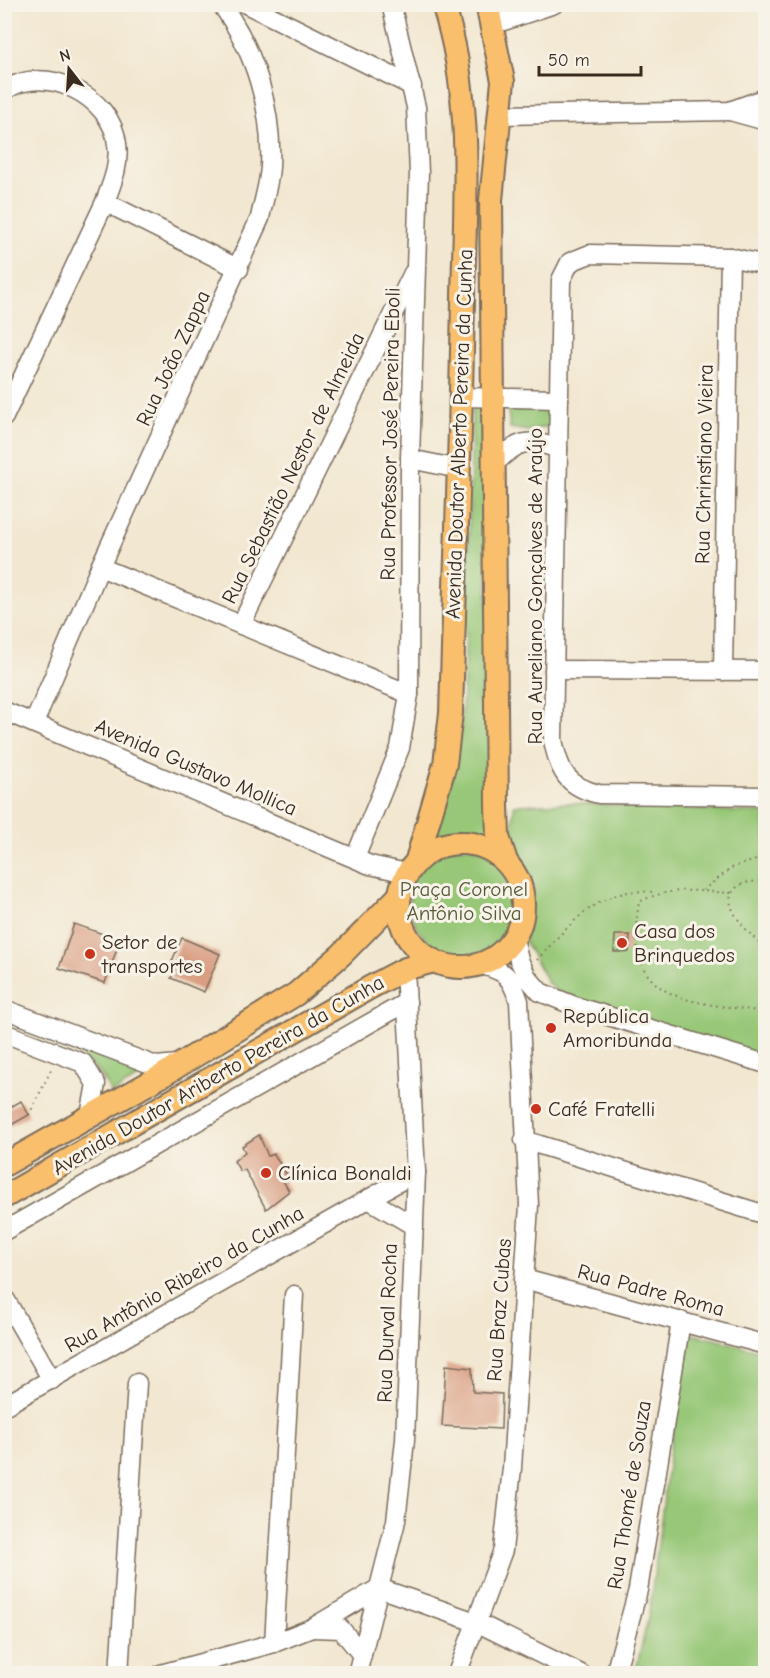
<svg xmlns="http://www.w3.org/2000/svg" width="770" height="1678" font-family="'Comic Neue',sans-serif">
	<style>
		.green { fill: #97c777; stroke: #69784a; stroke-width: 1.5 }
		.building { fill: #da9f83 }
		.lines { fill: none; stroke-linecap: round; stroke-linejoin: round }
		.minor-casing { stroke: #7b6c5c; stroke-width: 21 }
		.major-casing { stroke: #7b6c5c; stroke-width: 26 }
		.path { stroke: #7b6c5c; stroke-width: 2; stroke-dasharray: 1.5 4.5; stroke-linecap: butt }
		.minor { stroke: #fff; stroke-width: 18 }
		.major { stroke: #f9bf6d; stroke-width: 22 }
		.poi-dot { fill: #c8321e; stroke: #f7f3e8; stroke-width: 2 }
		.labels { text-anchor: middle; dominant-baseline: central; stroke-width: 6; stroke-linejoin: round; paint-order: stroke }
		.street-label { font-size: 21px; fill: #3b2a1e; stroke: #f7f3e8 }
		.park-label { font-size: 21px; fill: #575939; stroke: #f7f3e8 }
		.poi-label { font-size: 21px; fill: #3b2a1e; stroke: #f7f3e8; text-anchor: start }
	</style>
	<rect width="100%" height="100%" fill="#f7f3e8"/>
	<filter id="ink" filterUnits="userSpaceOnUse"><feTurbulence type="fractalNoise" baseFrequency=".0167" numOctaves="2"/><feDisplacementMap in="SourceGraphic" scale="12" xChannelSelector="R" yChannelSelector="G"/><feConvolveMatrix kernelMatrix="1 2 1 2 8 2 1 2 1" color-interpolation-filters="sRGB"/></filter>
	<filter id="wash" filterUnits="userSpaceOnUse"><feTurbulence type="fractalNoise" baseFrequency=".008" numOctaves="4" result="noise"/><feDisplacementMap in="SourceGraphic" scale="24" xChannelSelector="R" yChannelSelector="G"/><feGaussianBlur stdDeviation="1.35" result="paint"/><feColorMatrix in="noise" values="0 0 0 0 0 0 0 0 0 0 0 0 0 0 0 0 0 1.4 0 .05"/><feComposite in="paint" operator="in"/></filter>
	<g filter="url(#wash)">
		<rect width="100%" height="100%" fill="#f2e7d0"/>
		<g class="green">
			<polygon points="522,406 545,406 551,419 549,426 528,431 510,428 508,412 513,407"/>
			<path d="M 476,408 L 485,411 L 490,835 C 469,828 454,829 434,838 C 465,757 464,684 467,599 C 469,536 471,473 472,411 Z"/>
			<polygon points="570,803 765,813 765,1058 565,998 548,983 525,942 533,888 512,839 514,805"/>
			<circle cx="464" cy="901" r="54"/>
			<path d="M 29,1021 L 148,1072 L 111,1094 C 98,1055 59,1046 25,1029 Z"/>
			<polygon points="690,1333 765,1352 765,1673 635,1674 649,1614 684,1340"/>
		</g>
		<g id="blocks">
			<g class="building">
				<polygon points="74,924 120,940 105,983 59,968"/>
				<polygon points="615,935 630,935 629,952 614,952"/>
				<polygon points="182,938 220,954 204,992 171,978 178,963 172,961"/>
				<polygon points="21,1101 29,1115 4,1129 4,1111"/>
				<polygon points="259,1135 268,1156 274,1154 287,1175 282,1179 289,1191 266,1209 245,1170 240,1171 234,1161 245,1152 242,1146"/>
				<polygon points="446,1365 472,1368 473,1392 502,1394 501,1429 442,1426"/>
			</g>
		</g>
	</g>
	<g filter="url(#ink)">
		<use href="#blocks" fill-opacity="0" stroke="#7b6c5c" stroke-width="1.5"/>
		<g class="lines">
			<g class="minor-casing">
				<g id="minor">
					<polyline points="246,4 412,86"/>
					<polyline points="492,25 554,4"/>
					<path d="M 4,91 C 44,62 112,96 117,144 C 120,165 112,183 105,202 L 4,417"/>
					<polyline points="730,111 766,121"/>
					<polyline points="501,115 730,111 766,98"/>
					<polyline points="105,202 239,269"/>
					<path d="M 766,265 L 730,257 L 590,254 L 570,262 L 561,280 L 553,740 C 559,771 567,787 599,794 L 766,796"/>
					<polyline points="461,397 559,399"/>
					<polyline points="410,459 459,469"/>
					<path d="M 495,463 C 518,441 528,437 558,449"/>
					<polyline points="100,567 409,694"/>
					<polyline points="241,625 413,273"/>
					<polyline points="554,670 766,671"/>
					<polyline points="723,671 730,257"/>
					<polyline points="4,711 370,865 407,873"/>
					<path d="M 34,723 L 100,567 L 260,218 C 263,202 269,184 270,167 C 273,111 255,50 221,4"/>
					<polyline points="355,858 400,748 409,694 410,459 419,173 416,107 391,4"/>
					<polyline points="514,938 519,960 527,977 540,992 575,1006 766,1064"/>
					<polyline points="4,1009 156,1066 178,1064"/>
					<polyline points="4,1033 83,1063 96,1084 90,1116"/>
					<polyline points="524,1140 766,1215"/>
					<polyline points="368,1199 414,1226"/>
					<polyline points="4,1231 407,1002"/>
					<polyline points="524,1279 766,1345"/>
					<polyline points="4,1297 52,1380"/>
					<polyline points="4,1406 416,1172"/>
					<polyline points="312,1628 341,1629 362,1655"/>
					<polyline points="274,1643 294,1295"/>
					<polyline points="119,1674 137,1383"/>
					<polyline points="161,1674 274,1643 312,1628 379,1588 478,1623 581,1674"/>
					<polyline points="357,1674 396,1521 405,1440 416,1172 405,969"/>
					<path d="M 457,1674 L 503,1550 L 512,1468 L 529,1205 L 519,1001 C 510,975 506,971 478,964"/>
					<polyline points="615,1674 638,1590 681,1321"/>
				</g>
			</g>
			<g class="major-casing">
				<g id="major">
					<polyline points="487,4 503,81 491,200 497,805 498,837 506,861"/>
					<circle cx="461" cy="905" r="62"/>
					<path d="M 417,860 L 445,764 L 451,713 C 455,574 461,435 463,297 C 465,199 474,99 443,4"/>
					<polyline points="4,1165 163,1075 296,994 341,955 400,895"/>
					<polyline points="4,1197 369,988 405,969 434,961"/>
				</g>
			</g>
			<g class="path">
				<path d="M 766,882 C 754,881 742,881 734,890 C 719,907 754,938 766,949"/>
				<polyline points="703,890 733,867 766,857"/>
				<path d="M 731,893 C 697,891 671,886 639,902 C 622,1004 687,1001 766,1012"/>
				<path d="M 537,960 C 562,933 586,902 624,893 C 633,890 646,892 656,892"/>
				<polyline points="29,1115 52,1068"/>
			</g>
			<use href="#minor" class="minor"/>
			<use href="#major" class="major"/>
		</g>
	</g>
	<g class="poi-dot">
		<circle cx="622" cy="943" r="6"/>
		<circle cx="90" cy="954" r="6"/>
		<circle cx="551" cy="1028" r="6"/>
		<circle cx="536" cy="1109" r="6"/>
		<circle cx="266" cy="1173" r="6"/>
	</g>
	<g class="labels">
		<g class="street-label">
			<text transform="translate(173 358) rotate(-65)">Rua João Zappa</text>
			<text transform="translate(390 434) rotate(-89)">Rua Professor José Pereira Eboli</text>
			<text transform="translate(459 434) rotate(-88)">Avenida Doutor Alberto Pereira da Cunha</text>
			<text transform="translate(704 464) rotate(-89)">Rua Chrinstiano Vieira</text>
			<text transform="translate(293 468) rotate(-64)">Rua Sebastião Nestor de Almeida</text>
			<text transform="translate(535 586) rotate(-90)">Rua Aureliano Gonçalves de Araújo</text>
			<text transform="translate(196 767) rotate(23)">Avenida Gustavo Mollica</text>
			<text transform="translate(218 1075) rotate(-30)">Avenida Doutor Ariberto Pereira da Cunha</text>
			<text transform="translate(184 1279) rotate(-30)">Rua Antônio Ribeiro da Cunha</text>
			<text transform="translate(651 1290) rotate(15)">Rua Padre Roma</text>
			<text transform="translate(499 1310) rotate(-86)">Rua Braz Cubas</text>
			<text transform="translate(387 1323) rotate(-88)">Rua Durval Rocha</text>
			<text transform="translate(629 1495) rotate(-81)">Rua Thomé de Souza</text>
		</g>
		<g class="park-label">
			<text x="464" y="889">Praça Coronel<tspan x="464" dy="24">Antônio Silva</tspan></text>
		</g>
		<g class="poi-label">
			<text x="634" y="931">Casa dos<tspan x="634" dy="24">Brinquedos</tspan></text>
			<text x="102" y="942">Setor de<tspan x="102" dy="24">transportes</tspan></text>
			<text x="563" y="1016">República<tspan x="563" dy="24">Amoribunda</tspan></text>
			<text x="548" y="1109">Café Fratelli</text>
			<text x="278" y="1173">Clínica Bonaldi</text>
		</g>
	</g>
	<rect width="770" height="1678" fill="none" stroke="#f7f3e8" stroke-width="24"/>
	<g transform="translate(69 69) rotate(343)" stroke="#f7f3e8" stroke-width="4.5" paint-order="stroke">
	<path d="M0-4.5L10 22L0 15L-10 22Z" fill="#3b2a1e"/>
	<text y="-9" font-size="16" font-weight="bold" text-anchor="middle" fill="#3b2a1e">N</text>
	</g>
	<path d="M539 66v9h102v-9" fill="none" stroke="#3b2a1e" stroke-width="3"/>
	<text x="548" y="66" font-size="18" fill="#3b2a1e" stroke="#f7f3e8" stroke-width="4.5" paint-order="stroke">50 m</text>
</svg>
